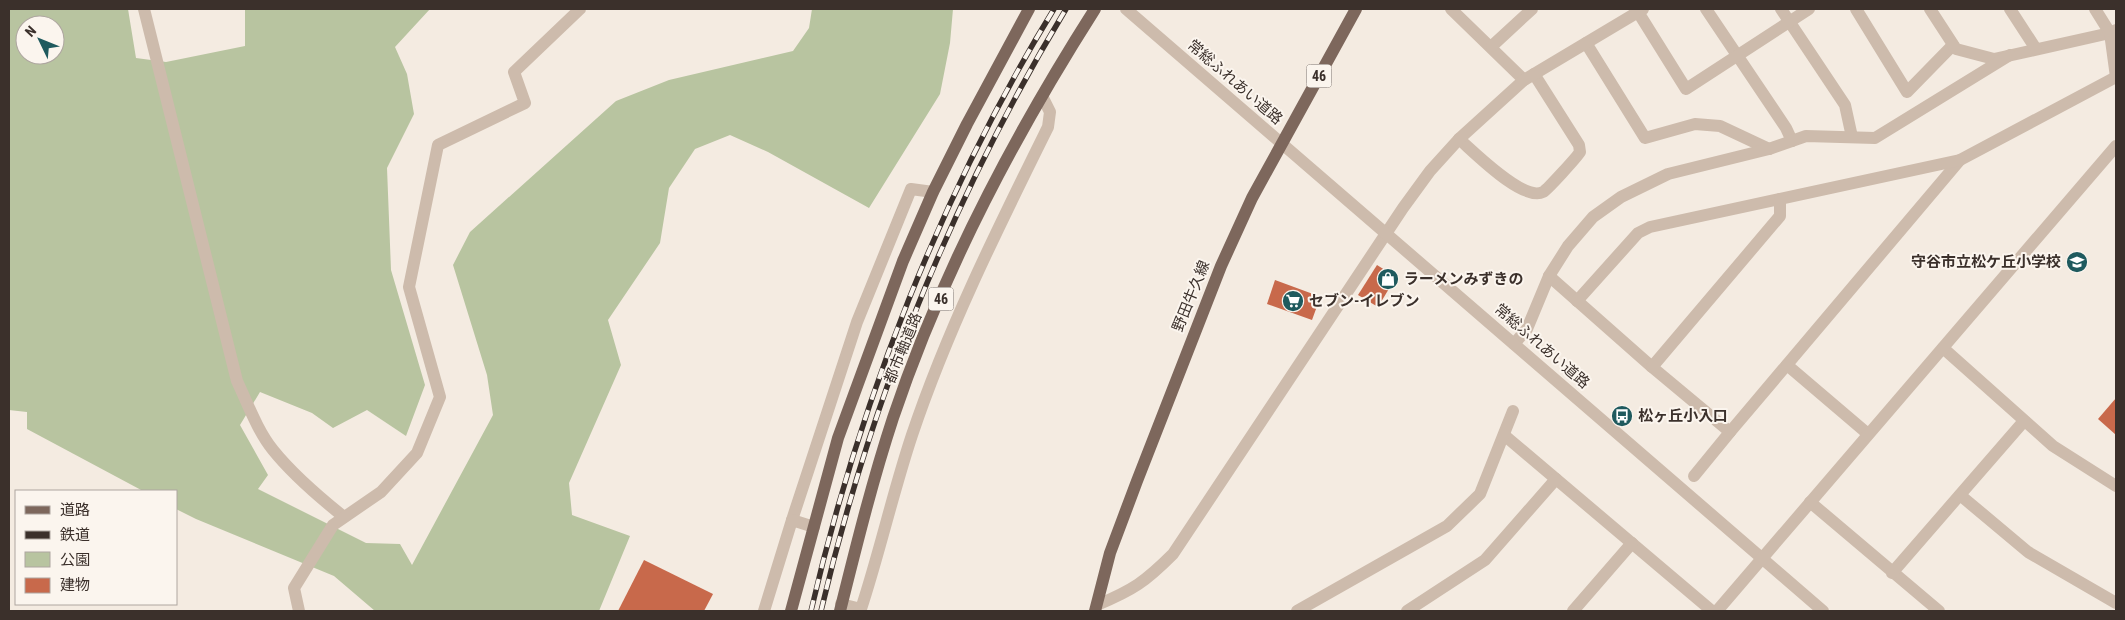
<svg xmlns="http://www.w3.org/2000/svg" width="2125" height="620" font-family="'Roboto Condensed','Noto Sans JP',sans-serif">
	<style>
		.green { fill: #b8c4a0; fill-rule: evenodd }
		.building { fill: #c8694b }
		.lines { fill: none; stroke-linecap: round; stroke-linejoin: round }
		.pedestrian { stroke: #cdbbac; stroke-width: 12 }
		.minor { stroke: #cdbbac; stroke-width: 12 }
		.tertiary { stroke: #cdbbac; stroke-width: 12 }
		.primary { stroke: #7d675c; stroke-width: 12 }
		.rail-casing { stroke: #3b302b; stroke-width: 5.5 }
		.rail { stroke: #fbf5ee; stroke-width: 4; stroke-dasharray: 11; stroke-linecap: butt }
		.labels { text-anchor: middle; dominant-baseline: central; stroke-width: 4; stroke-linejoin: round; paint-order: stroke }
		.shield { fill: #fbf5ee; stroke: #756b66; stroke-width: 1 }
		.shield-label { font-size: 14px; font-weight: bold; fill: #3b302b }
		.street-label { font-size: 15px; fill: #3b302b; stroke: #fbf5ee }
		.poi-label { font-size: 15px; font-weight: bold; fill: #3b302b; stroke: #fbf5ee; text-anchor: start }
	</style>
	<rect width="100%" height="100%" fill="#f4ebe1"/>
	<path class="green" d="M 9,9 L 128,9 L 136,58 L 166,62 L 245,46 L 245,9 L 430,9 L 395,47 L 407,74 L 414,114 L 387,168 L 391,270 L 425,385 L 406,436 L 367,410 L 333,428 L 312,413 L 260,392 L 240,425 L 268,475 L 258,489 L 366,543 L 400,544 L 412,565 L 493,415 L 487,375 L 453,265 L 470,232 L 616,101 L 669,80 L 793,51 L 809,28 L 812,9 L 953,9 L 950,43 L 940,94 L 869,208 L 768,152 L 730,135 L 695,149 L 669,188 L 660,243 L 608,320 L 621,365 L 569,483 L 572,515 L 630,536 L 599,611 L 375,611 L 334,576 L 196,519 L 176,509 L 176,491 L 143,491 L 27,429 L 27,412 L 9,410 ZM 25,25 L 55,25 L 55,55 L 25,55 Z"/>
	<g class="building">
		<polygon points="1377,265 1396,277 1378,307 1358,295"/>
		<polygon points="1275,280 1313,294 1312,296 1320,298 1312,320 1267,304"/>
		<polygon points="2116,398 2116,435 2098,419"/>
		<polygon points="644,560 713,594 704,611 618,611"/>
	</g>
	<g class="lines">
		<polyline class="pedestrian" points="1694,476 1730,432"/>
		<g class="minor">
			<path d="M 144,9 L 237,381 C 248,404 257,430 273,450 C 293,475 319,497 344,517"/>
			<polyline points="1451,9 1524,80"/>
			<polyline points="1706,9 1786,128 1792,141"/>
			<polyline points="1781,9 1845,105 1852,137"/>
			<polyline points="1856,9 1907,92 1953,45"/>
			<polyline points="1930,9 1956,49 1994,59 2110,33 2116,30"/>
			<polyline points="2010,9 2036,49"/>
			<polyline points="2095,9 2110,33 2116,77"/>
			<polyline points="1638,12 1686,89 1809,9"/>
			<polyline points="1586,43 1645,138 1695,124 1720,126 1769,149"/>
			<polyline points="1492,46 1532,9"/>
			<path d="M 1459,139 C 1474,152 1523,202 1543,192 C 1547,190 1577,157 1580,152 L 1579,145 L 1534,74"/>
			<polyline points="1549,276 1652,367 1730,432 1960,160"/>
			<polyline points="1577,301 1638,233 1650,227 1960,160 2116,77"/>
			<polyline points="1514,344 1527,329 1549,276 1568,246 1593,217 1621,197 1668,174 1769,149 1806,136 1875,138 2010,55"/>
			<polyline points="1943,348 2053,446 2116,486"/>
			<polyline points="1787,365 1868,434"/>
			<polyline points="1652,367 1780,216 1780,199"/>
			<polyline points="1504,435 1712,611"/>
			<polyline points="1960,495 2028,552 2116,603"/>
			<polyline points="1810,502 1939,611"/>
			<polyline points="792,520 857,322 911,189 933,192"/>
			<polyline points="1892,573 2024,421"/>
			<path d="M 841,604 L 861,609 C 880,551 893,492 912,435 C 948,328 998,228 1048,127 L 1050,112 L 1043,98"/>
			<path d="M 1097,605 C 1133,590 1145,582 1173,554 L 1403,208 L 1430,171 L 1459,139 L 1524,80 L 1643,9"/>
			<polyline points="299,611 294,588 333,525 381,492 417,453 440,397 409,287 438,145 525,103 514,72 580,9"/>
			<polyline points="764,611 792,520 814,527"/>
			<polyline points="1297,611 1447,526 1480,494 1513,411"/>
			<polyline points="1407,611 1485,560 1556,479"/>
			<polyline points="1573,611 1632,543"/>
		</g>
		<g class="tertiary">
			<polyline points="1126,9 1823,611"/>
			<polyline points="1717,611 2116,146"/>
		</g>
		<g class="primary">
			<polyline points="791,611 838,438 903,261 933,192 967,124 1029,9"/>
			<path d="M 840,611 C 856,547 872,482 893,418 C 941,275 1014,136 1095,9"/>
			<polyline points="1095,611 1110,553 1137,481 1221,266 1252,198 1356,9"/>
		</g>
		<g class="rail-casing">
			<g id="rail">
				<path d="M 811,611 C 859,403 942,191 1054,9"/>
				<path d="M 821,611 C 871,399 953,196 1066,9"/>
			</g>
		</g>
		<use href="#rail" class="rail"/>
	</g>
	<defs>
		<g id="school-disc" transform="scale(1.125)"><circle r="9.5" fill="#1f5a5e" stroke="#fbf5ee"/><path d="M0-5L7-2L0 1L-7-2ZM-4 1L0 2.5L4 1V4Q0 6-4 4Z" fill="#fff"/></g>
		<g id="shop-disc" transform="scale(1.125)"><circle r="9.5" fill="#1f5a5e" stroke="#fbf5ee"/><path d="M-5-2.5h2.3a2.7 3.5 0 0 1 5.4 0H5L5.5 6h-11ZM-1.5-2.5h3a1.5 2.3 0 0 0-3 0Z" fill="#fff"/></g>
		<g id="supermarket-disc" transform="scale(1.125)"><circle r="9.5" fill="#1f5a5e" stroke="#fbf5ee"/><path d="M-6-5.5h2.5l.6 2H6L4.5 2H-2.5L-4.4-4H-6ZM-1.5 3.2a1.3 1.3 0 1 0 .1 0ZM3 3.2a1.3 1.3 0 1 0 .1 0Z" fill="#fff"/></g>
		<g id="bus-disc" transform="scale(1.125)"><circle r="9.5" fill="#1f5a5e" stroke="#fbf5ee"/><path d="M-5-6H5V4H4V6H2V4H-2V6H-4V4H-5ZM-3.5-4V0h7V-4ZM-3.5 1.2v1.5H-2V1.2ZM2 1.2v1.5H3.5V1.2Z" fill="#fff"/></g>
	</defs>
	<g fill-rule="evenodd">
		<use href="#school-disc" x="2077" y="262"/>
		<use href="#shop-disc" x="1388" y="279"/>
		<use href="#supermarket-disc" x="1293" y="301"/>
		<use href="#bus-disc" x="1622" y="416"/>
	</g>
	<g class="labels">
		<g class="shield">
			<rect x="1306.5" y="64.5" width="25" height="23" rx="4"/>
			<rect x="928.5" y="287.5" width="25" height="23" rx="4"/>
		</g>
		<g class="shield-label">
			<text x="1319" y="76">46</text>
			<text x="941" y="299">46</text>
		</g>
		<g class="street-label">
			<text transform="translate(1235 82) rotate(41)">常総ふれあい道路</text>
			<text transform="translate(1191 296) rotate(-68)">野田牛久線</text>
			<text transform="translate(1542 346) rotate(41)">常総ふれあい道路</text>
			<text transform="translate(903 348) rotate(-68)">都市軸道路</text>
		</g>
		<g class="poi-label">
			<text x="2061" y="262" text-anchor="end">守谷市立松ケ丘小学校</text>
			<text x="1404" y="279">ラーメンみずきの</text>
			<text x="1309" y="301">セブン-イレブン</text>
			<text x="1638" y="416">松ヶ丘小入口</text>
		</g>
	</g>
	<rect width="2125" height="620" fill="none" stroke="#3b302b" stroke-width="20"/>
	<rect x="15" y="490" width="162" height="115" fill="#fbf5ee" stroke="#aea6a0"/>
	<rect x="25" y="506" width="25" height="8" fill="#7d675c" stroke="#aea6a0"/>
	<text x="60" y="515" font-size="15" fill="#3b302b">道路</text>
	<rect x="25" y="531" width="25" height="8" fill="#3b302b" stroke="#aea6a0"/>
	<text x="60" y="540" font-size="15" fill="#3b302b">鉄道</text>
	<rect x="25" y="552" width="25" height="15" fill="#b8c4a0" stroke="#aea6a0"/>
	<text x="60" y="565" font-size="15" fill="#3b302b">公園</text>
	<rect x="25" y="578" width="25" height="15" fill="#c8694b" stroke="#aea6a0"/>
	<text x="60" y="590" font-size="15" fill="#3b302b">建物</text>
	<g transform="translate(40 40) rotate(313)"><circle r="24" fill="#fbf5ee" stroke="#aea6a0"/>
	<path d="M0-4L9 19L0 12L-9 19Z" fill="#1f5a5e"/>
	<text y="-8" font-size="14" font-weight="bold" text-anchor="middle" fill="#3b302b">N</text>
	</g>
</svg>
